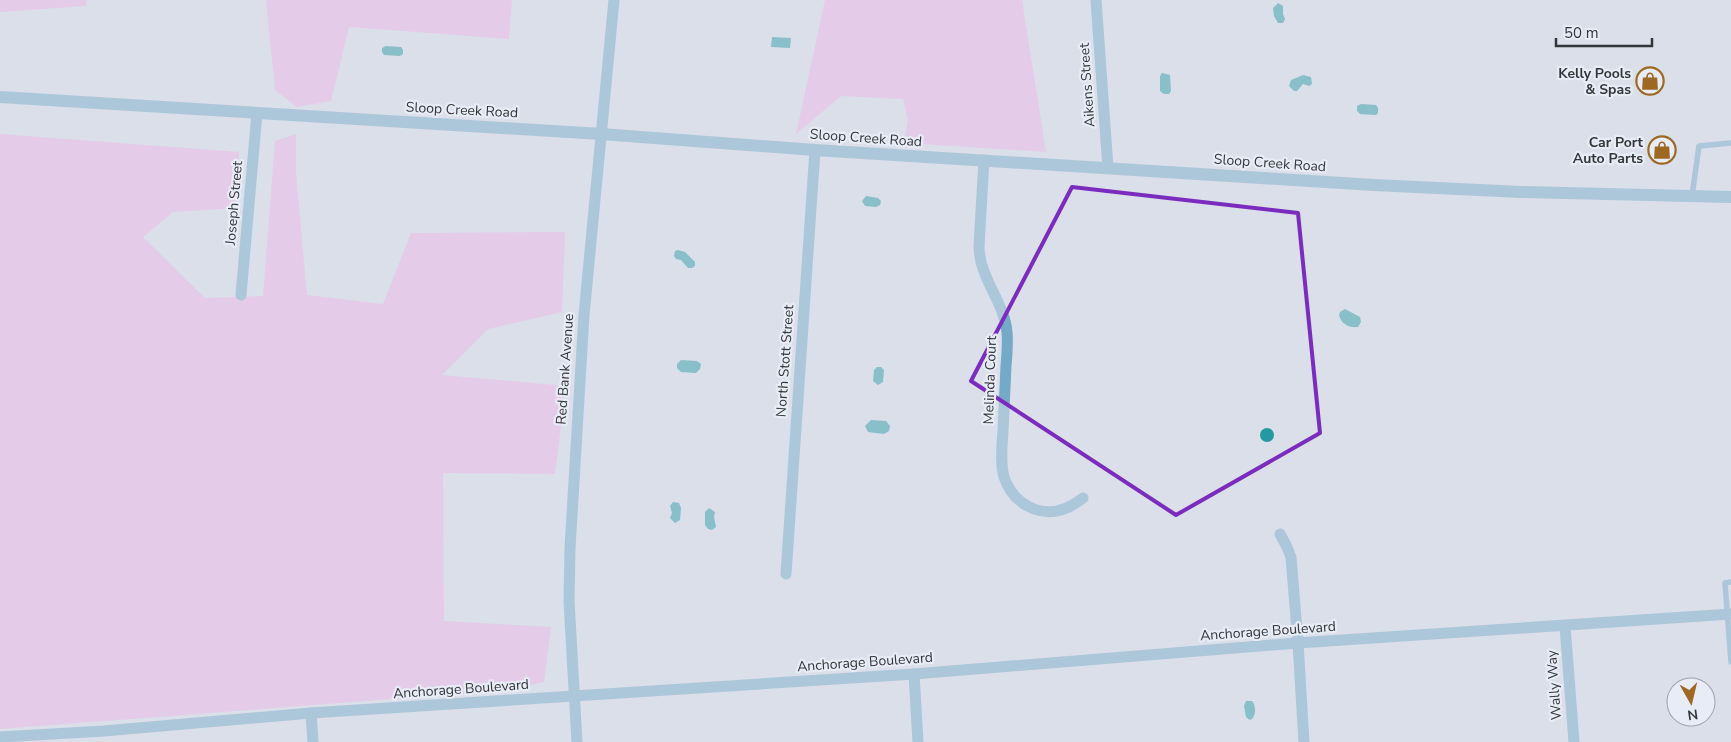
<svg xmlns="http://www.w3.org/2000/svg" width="1731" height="742" font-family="'Nunito Sans',sans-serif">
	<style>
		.green { fill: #efb5e7 }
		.water { fill: #2499a2 }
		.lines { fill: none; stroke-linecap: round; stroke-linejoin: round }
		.service { stroke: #74a9c7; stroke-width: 5.5 }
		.minor { stroke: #74a9c7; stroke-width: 11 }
		.tertiary { stroke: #74a9c7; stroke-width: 12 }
		.marked { fill: none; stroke: #7b2cbf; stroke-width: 4; stroke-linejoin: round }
		.labels { text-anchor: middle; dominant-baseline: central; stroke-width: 4.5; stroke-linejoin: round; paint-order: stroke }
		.poi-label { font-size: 14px; font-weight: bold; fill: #34363a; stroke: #e8ecf6; text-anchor: end }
		.street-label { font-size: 14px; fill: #34363a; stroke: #e8ecf6 }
	</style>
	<rect width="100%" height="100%" fill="#dadfe9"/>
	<g class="green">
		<polygon points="0,0 87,0 86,6 0,12"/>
		<polygon points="266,0 512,0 509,39 349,27 331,101 297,107 275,90"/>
		<polygon points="825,0 1022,0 1046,152 904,143 908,120 903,99 841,96 796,134"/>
		<polygon points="0,134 239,152 238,208 173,212 143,237 205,298 263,296 275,141 296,134 296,173 307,295 383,304 411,233 565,232 562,312 488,329 442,375 566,386 555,474 443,473 444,621 551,627 544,682 509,690 0,729"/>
	</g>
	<g class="water">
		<polygon points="1278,3 1283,6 1283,14 1285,19 1283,23 1278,23 1274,16 1273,8"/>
		<polygon points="772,37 791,38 790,48 771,47"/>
		<polygon points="386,46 401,47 403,50 403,54 400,56 384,55 382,52 382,48"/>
		<polygon points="1162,73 1170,75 1171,91 1169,94 1164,94 1160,91 1160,76"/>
		<polygon points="1303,75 1311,77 1312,84 1309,86 1303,84 1297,91 1294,91 1289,86 1291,80"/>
		<polygon points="1361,104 1376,105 1378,108 1378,113 1376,115 1360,114 1357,111 1357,106"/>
		<polygon points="866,196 878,198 881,201 880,205 876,207 865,206 862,201"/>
		<polygon points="678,250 685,252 695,262 695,266 692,268 688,268 681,260 676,259 674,256 675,251"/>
		<path d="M 1345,309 L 1360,317 L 1361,322 L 1358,327 C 1349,328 1341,324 1339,315 L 1340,312 Z"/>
		<polygon points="681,360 697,361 701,364 700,369 696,373 681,372 677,368 677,364"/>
		<polygon points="877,367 881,367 884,370 883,382 878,385 873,381 874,370"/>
		<polygon points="871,420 886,421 890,426 889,431 884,434 868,432 865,426"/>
		<circle cx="1267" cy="435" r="7"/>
		<polygon points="673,502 679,503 681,508 680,520 675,523 670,518 672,513 670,506"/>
		<polygon points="709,508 715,512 714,517 716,527 712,530 708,529 705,525 705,512"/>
		<path d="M 1246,701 L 1252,701 C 1256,705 1256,715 1252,719 L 1250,720 L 1246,717 L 1244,706 Z"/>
	</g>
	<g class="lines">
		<g class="service">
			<polyline points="1692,196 1699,146 1731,143"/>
			<polyline points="1731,582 1725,583 1731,662"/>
		</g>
		<g class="minor">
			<polyline points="1096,0 1108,168"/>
			<path d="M 984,160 L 979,246 C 979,278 1004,301 1007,332 C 1008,344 1007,355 1006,366 C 1005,388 1004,410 1003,431 C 1002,446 1000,462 1004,477 C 1009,492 1019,503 1034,509 C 1052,516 1069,509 1083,498"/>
			<polyline points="241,295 257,113"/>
			<polyline points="1280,534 1286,545 1291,557 1298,643 1304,742"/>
			<polyline points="786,574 815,150"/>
			<polyline points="1565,626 1574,742"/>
			<polyline points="914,674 918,742"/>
			<polyline points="311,713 313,742"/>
			<polyline points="0,737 104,731 311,713 914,674 1298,643 1731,614"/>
			<polyline points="577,742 569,601 570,548 584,315 614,0"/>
		</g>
		<polyline class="tertiary" points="0,97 601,134 815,150 1374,185 1521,192 1731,197"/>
	</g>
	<path d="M0 0H1731V742H0ZM 1072,187 L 1298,213 L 1320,433 L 1176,515 L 971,381 Z" fill="#dadfe9" fill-opacity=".55" fill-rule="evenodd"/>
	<path class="marked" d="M 1072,187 L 1298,213 L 1320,433 L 1176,515 L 971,381 Z"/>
	<defs>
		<g id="shop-ring" transform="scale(1.4375)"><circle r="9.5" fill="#e8ecf6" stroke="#9e6722" stroke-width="1.5"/><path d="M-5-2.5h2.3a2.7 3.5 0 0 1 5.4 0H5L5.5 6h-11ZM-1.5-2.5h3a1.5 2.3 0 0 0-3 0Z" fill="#9e6722"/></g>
	</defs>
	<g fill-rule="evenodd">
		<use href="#shop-ring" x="1650" y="81"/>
		<use href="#shop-ring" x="1662" y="150"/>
	</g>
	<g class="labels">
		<g class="poi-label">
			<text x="1631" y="73">Kelly Pools<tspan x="1631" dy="16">&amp; Spas</tspan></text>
			<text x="1643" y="142">Car Port<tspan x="1643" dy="16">Auto Parts</tspan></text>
		</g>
		<g class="street-label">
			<text transform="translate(1087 85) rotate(-94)">Aikens Street</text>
			<text transform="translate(462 110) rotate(3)">Sloop Creek Road</text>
			<text transform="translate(866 138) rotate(4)">Sloop Creek Road</text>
			<text transform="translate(1270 163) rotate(4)">Sloop Creek Road</text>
			<text transform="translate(234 203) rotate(-85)">Joseph Street</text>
			<text transform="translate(785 361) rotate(-86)">North Stott Street</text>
			<text transform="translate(565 369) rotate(-86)">Red Bank Avenue</text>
			<text transform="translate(990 380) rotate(-88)">Melinda Court</text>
			<text transform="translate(1268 631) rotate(-4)">Anchorage Boulevard</text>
			<text transform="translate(865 662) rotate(-4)">Anchorage Boulevard</text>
			<text transform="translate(1554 685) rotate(-94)">Wally Way</text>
			<text transform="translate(461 689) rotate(-4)">Anchorage Boulevard</text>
		</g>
	</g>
	<g transform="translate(1691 702) rotate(172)"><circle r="24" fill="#e8ecf6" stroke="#a0a3ab"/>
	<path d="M0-4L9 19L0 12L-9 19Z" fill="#9e6722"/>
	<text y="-8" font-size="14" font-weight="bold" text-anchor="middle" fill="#34363a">N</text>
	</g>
	<path d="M1556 38v8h96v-8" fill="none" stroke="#34363a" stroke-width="2.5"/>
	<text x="1564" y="38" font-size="15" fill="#34363a" stroke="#e8ecf6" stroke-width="4" paint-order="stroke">50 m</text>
</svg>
